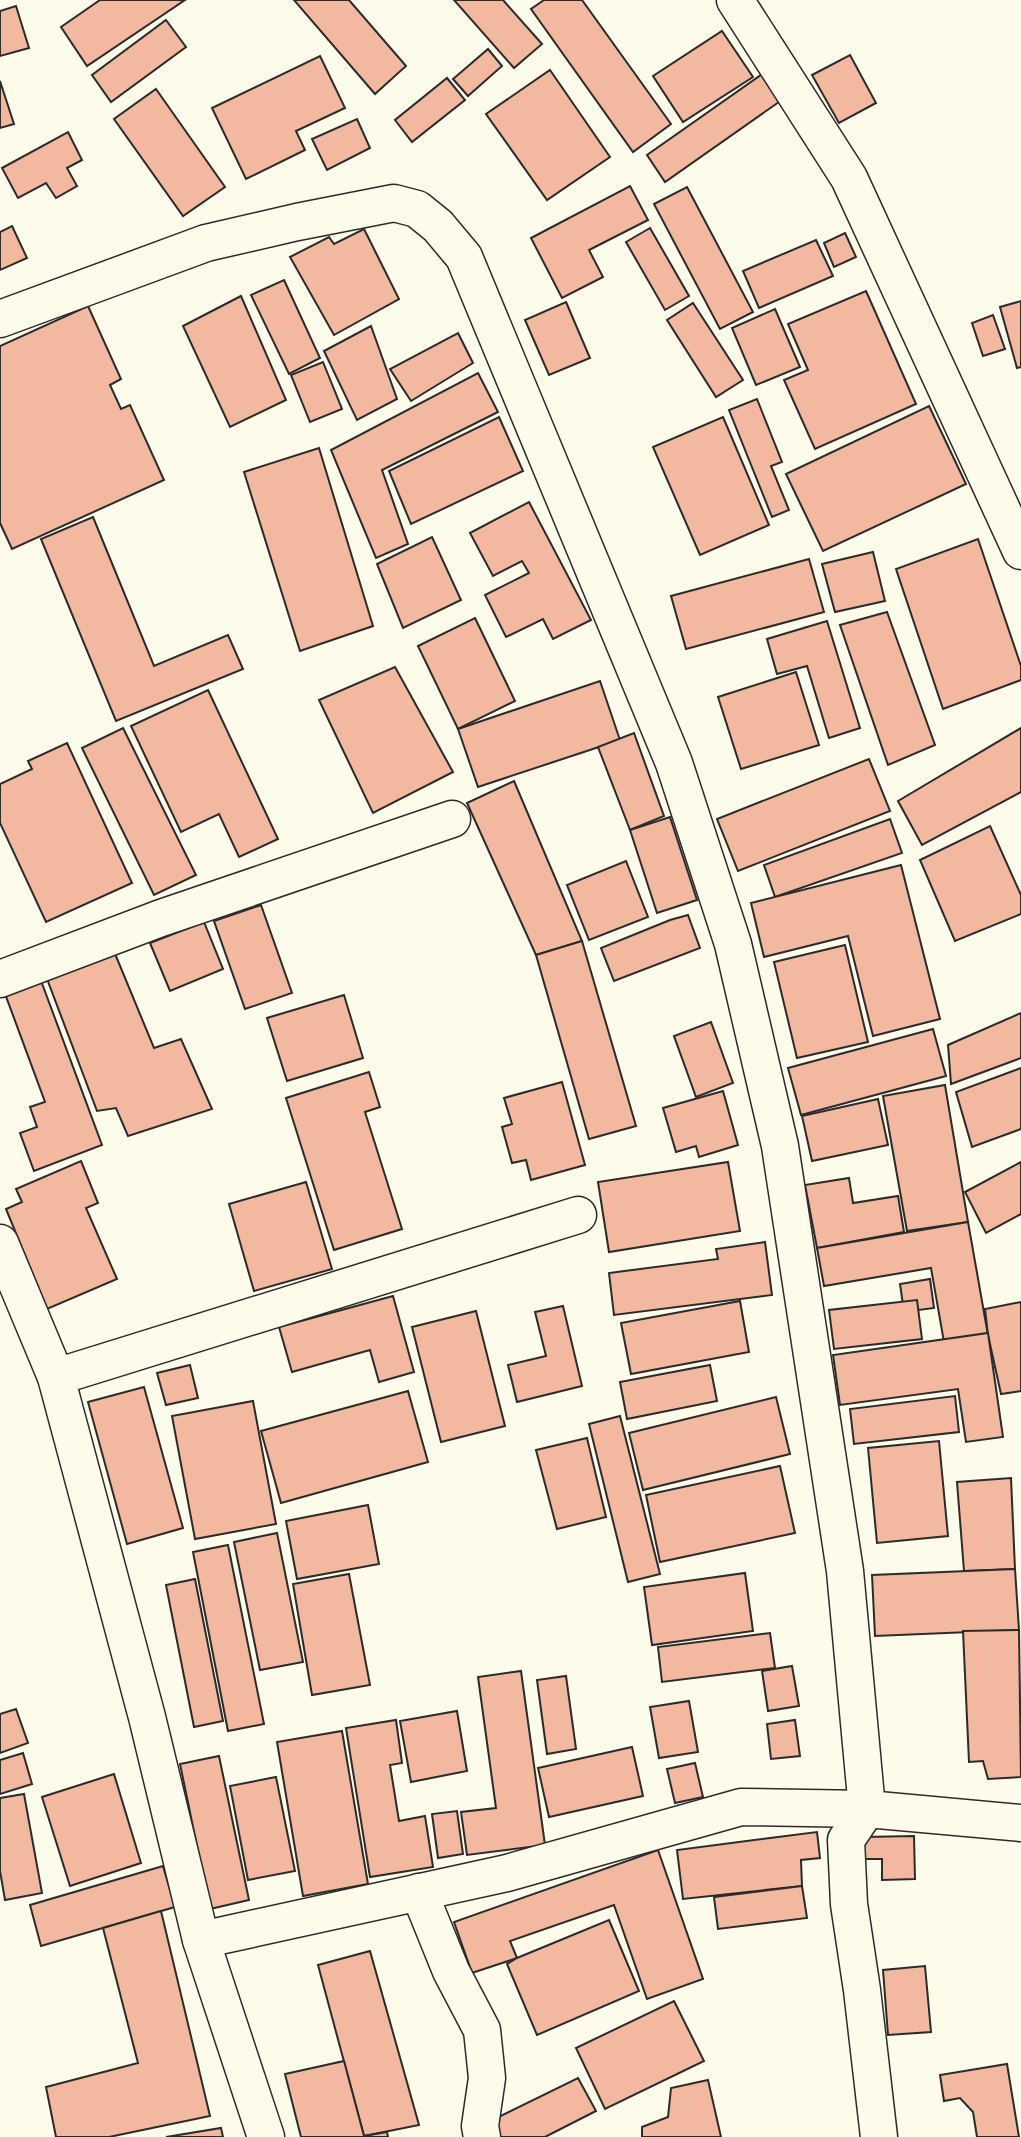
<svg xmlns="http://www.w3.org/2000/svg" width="1021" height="2137" font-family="'Archivo Narrow',sans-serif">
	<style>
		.building { fill: #f2b8a0; stroke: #2b2b2b; stroke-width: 2 }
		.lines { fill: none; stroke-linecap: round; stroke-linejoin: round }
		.minor-casing { stroke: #2b2b2b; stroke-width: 39 }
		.minor { stroke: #fdfbea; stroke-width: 36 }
	</style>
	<rect width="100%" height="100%" fill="#fdfbea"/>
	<g class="building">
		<polygon points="100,0 185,0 87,66 61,27"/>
		<polygon points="294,0 349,0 406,66 375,94"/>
		<polygon points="454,0 503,0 542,44 514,68"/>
		<polygon points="544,0 582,0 671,124 633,152 531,9"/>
		<polygon points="16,6 29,48 0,56 0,11"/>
		<polygon points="166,20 186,47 111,102 92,75"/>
		<polygon points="722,31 753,77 683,122 653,76"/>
		<polygon points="488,49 502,66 468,96 453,79"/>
		<polygon points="850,55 876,103 839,123 812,75"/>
		<polygon points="320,56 345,108 296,131 305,150 246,179 212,108"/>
		<polygon points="550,70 610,157 547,200 486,114"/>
		<polygon points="768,70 786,97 665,182 647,155"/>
		<polygon points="447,78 465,100 412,142 395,120"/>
		<polygon points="0,81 14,124 0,128"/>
		<polygon points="156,89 225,187 183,216 114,119"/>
		<polygon points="357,119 370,148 327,170 312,139"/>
		<polygon points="68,132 82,160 67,168 77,186 56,198 46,183 18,198 2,168"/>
		<polygon points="630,186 648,220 589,250 603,277 562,298 531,238"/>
		<polygon points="687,187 753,312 720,329 654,204"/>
		<polygon points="12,226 27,258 0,270 0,232"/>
		<polygon points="650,228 689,296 665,310 626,242"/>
		<polygon points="364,229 399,299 334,335 290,257 329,237 334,244"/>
		<polygon points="845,233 856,257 834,267 824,243"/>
		<polygon points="816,240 833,276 759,308 743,271"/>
		<polygon points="284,280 320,358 289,374 251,295"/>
		<polygon points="866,291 916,404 815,449 784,380 808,370 788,324"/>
		<polygon points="241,296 286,400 230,427 183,326"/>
		<polygon points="1021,301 1021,367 1017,368 1000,307"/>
		<polygon points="566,302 590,358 549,375 525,320"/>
		<polygon points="693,303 743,380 716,397 667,320"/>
		<polygon points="88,306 121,379 110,385 121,409 130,405 164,480 12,549 0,523 0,346"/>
		<polygon points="775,309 800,367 756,385 732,328"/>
		<polygon points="993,315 1005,349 983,356 972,323"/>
		<polygon points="371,326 397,399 357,420 324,351"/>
		<polygon points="458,333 473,363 411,401 390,369"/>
		<polygon points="323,362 342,409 310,422 291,375"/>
		<polygon points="478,373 498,412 382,470 408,544 376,558 331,450"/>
		<polygon points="757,399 782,462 771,466 789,510 772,517 729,410"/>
		<polygon points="929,406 966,484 823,551 786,474"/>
		<polygon points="499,417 523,471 411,524 389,471"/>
		<polygon points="723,417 769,525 700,555 653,447"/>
		<polygon points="319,448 373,626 300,651 244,472"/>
		<polygon points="529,502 591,620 553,639 543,619 506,637 485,595 529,573 522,561 493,576 470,533"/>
		<polygon points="93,517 154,666 228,635 243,669 116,721 41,539"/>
		<polygon points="432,537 461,600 403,628 377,564"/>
		<polygon points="978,539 1021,666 1021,680 943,709 896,569"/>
		<polygon points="873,552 885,601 835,612 822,564"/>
		<polygon points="809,559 824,612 686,649 671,596"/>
		<polygon points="887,612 935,745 888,765 840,625"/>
		<polygon points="475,618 515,701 458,729 418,646"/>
		<polygon points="827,621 860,728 829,738 807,666 777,674 767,639"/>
		<polygon points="395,667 453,772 373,813 319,700"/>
		<polygon points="796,672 819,745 741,769 718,697"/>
		<polygon points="600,681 620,740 478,787 458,729"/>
		<polygon points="208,690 278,839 239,857 219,814 181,832 131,726"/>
		<polygon points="123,728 196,875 154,895 82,748"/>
		<polygon points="1021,728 1021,792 922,845 898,801"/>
		<polygon points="634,733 664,816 630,830 598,747"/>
		<polygon points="67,743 132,883 46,922 0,823 0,784 32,769 28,761"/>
		<polygon points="869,759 890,811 738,871 717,819"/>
		<polygon points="514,781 582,941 536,955 467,803"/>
		<polygon points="670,817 697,900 657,913 630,830"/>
		<polygon points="890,819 902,853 775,897 764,865"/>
		<polygon points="990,826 1021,895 1021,914 955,941 920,860"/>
		<polygon points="626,861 648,917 589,940 567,885"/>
		<polygon points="901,865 940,1019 873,1036 848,936 764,957 751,903"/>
		<polygon points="261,905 292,993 245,1009 214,921"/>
		<polygon points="688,915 700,948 614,981 601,948 670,920"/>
		<polygon points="204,922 223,969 170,991 150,943"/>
		<polygon points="582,941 636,1126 589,1139 536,955"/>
		<polygon points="111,944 154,1048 181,1039 212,1109 128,1136 116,1108 97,1111 41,963"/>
		<polygon points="845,945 868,1042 797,1058 774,962"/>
		<polygon points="40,978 102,1145 34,1171 20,1133 37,1127 30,1107 45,1102 4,991"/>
		<polygon points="344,995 363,1058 287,1081 267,1018"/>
		<polygon points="1021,1013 1021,1058 951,1084 948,1045"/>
		<polygon points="711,1022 733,1083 696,1097 674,1036"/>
		<polygon points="933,1029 946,1076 801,1115 788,1068"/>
		<polygon points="1021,1068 1021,1129 972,1147 956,1092"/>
		<polygon points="369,1072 380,1107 365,1112 402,1229 334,1250 286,1098"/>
		<polygon points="562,1082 585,1165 531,1180 526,1160 512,1163 502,1127 512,1124 504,1098"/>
		<polygon points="945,1085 968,1222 907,1231 883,1096"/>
		<polygon points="723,1091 738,1145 699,1157 696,1146 676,1152 663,1108"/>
		<polygon points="878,1099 888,1145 812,1161 802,1116"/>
		<polygon points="81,1161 98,1203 86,1208 117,1279 47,1309 6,1209 22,1202 16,1189"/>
		<polygon points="728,1162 740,1231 609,1252 598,1182"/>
		<polygon points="1021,1162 1021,1214 986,1233 965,1192"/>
		<polygon points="849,1178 853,1203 898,1196 904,1232 817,1248 805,1185"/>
		<polygon points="306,1182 332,1269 254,1291 229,1204"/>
		<polygon points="968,1222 988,1335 944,1342 931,1268 824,1286 817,1248"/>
		<polygon points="765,1242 772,1295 614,1315 609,1273 718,1259 716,1249"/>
		<polygon points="930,1279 934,1308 904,1312 900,1284"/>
		<polygon points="393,1296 414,1372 379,1382 370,1350 292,1372 279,1327"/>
		<polygon points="917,1300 922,1339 834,1349 829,1310"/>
		<polygon points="740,1301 749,1352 631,1374 621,1323"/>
		<polygon points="1021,1302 1021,1391 1001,1394 988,1335 985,1309"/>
		<polygon points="563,1306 582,1386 517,1402 508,1365 546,1356 535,1312"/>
		<polygon points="476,1311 505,1426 441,1442 412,1327"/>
		<polygon points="988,1333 1003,1437 966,1442 958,1389 840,1405 833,1355"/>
		<polygon points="190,1365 198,1398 166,1405 157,1373"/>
		<polygon points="710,1365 717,1401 627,1419 620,1382"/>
		<polygon points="144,1387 183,1528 127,1544 88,1402"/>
		<polygon points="408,1391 428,1462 281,1503 261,1431"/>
		<polygon points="955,1396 959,1432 854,1444 850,1409"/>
		<polygon points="776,1397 790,1454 643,1490 629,1433"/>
		<polygon points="253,1401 276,1524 195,1539 172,1416"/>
		<polygon points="620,1416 660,1574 628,1582 589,1424"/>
		<polygon points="587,1438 606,1517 557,1529 536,1450"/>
		<polygon points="939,1441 948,1536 877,1543 868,1448"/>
		<polygon points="780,1466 795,1533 660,1562 646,1495"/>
		<polygon points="1011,1478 1015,1569 964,1571 957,1482"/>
		<polygon points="368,1505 379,1564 297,1579 286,1521"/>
		<polygon points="277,1533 303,1662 260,1670 234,1542"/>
		<polygon points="228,1545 264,1724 228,1731 193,1552"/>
		<polygon points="1015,1569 1019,1630 875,1636 872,1575"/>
		<polygon points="745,1573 753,1631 652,1645 644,1587"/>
		<polygon points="349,1574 370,1685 312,1695 293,1584"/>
		<polygon points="195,1579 223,1721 194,1727 166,1585"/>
		<polygon points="1019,1630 1021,1777 988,1779 983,1761 969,1762 963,1631"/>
		<polygon points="770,1633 775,1668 662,1682 658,1647"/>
		<polygon points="792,1666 799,1706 768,1711 762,1671"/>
		<polygon points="521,1671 545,1845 467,1855 461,1812 496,1808 478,1677"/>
		<polygon points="566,1676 576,1749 547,1754 537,1680"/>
		<polygon points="689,1701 698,1752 659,1758 650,1707"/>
		<polygon points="16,1709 28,1743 0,1753 0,1714"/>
		<polygon points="457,1711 467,1771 411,1782 400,1721"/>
		<polygon points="396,1720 402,1763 390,1765 399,1821 425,1816 433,1867 370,1877 346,1728"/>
		<polygon points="795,1720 800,1756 771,1759 767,1724"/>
		<polygon points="342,1731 368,1884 303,1896 277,1742"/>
		<polygon points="632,1747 643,1796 549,1817 538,1768"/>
		<polygon points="23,1753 32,1784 0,1794 0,1760"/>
		<polygon points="219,1756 249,1900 210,1909 180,1764"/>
		<polygon points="695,1763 703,1797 675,1803 667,1769"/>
		<polygon points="114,1774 141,1863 70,1886 42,1797"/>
		<polygon points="276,1777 295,1871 248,1880 230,1786"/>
		<polygon points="24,1794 42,1893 5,1900 0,1871 0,1798"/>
		<polygon points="457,1811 463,1854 438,1858 432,1814"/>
		<polygon points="817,1832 820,1858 801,1860 802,1886 683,1899 677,1850"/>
		<polygon points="914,1836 915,1879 882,1880 882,1859 863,1859 863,1837"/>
		<polygon points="658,1850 703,1979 647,1999 614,1905 510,1941 517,1958 472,1973 454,1922"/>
		<polygon points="163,1866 175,1907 41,1946 30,1905"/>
		<polygon points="802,1886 807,1918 718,1929 714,1897"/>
		<polygon points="161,1911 210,2116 109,2137 56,2137 46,2087 138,2063 103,1928"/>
		<polygon points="609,1920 639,1991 537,2035 507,1964 517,1958"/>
		<polygon points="370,1951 419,2125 364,2136 318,1965"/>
		<polygon points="925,1966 931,2032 888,2035 883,1970"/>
		<polygon points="674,2001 704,2061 605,2109 576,2048"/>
		<polygon points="344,2061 364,2136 387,2132 388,2137 301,2137 285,2074"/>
		<polygon points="1007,2064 1019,2137 977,2137 973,2112 960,2098 944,2101 940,2075"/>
		<polygon points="578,2078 596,2111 545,2137 490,2137 480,2126"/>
		<polygon points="708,2080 721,2137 642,2137 642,2127 668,2117 671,2088"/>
		<polygon points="221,2128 223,2137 166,2137"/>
	</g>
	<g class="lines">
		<g class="minor-casing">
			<g id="minor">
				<polyline points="735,0 849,178 1021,551"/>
				<polyline points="0,319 206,243 297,222 394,203 417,209 438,226 464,257 674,763 733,944 780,1146 845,1571 867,1809 846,1840 849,1904 862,1990 879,2137"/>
				<polyline points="0,979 161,918 452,819"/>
				<polyline points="0,1243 56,1377 147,1717 201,1940 266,2137"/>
				<polyline points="56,1377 578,1215"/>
				<polyline points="419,1892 451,1971 482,2030 487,2078 480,2126 482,2137"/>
				<polyline points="201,1940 507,1873 741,1807 867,1809 1021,1823"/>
			</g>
		</g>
		<use href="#minor" class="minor"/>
	</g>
</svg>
